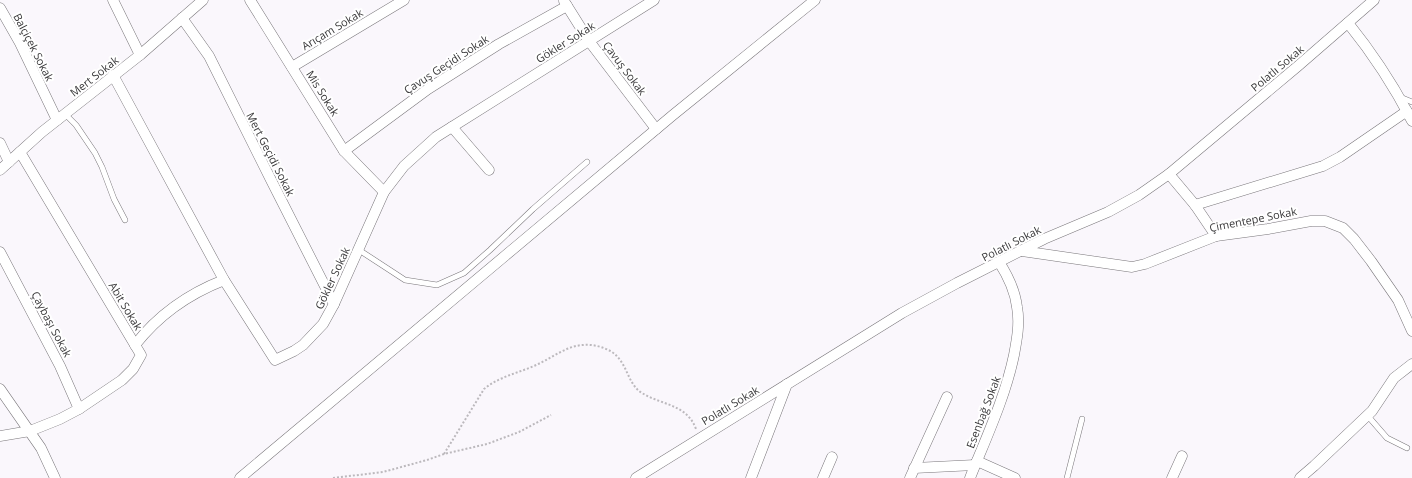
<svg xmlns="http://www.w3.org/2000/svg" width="1412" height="478" font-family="'Open Sans',sans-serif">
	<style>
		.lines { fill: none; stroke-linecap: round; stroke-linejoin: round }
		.service-casing { stroke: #79767a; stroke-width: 6 }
		.minor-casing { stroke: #79767a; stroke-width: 11 }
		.path { stroke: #bcb9bd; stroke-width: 2; stroke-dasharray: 2 2; stroke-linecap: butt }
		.service { stroke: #fff; stroke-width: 5 }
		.minor { stroke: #fff; stroke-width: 10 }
		.labels { text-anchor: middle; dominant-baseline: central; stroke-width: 4; stroke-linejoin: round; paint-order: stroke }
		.street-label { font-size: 11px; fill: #39383a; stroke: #fff }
	</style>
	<rect width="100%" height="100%" fill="#faf7fc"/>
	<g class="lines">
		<g class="service-casing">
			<g id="service">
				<polyline points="1400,97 1412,102"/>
				<polyline points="65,114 76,125 95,153 102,167 114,199 125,220"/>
				<polyline points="359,250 405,280 437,285 464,273 490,250 533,209 587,162"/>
				<polyline points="1367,415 1387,438 1407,448"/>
				<polyline points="1067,478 1082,419"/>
			</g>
		</g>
		<g class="minor-casing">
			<g id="minor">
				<polyline points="113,0 140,55"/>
				<polyline points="250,0 344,151 384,192"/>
				<polyline points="564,1 589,41 656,129"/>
				<polyline points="0,8 20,43 57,120"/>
				<polyline points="182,18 209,56 271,180 334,304"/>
				<path d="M 1348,23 C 1373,54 1394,86 1412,121"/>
				<polyline points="292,67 404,0"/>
				<polyline points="113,75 224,280 275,360 294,351 303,345 323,324 334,304 384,192 404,166 436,137 654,0"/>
				<polyline points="452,127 489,170"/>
				<polyline points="0,143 9,162"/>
				<polyline points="344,151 428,89 499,44 567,6"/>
				<polyline points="0,170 42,132 140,55 203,0"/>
				<polyline points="1169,174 1195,205 1216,236"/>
				<polyline points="1195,205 1323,166 1340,157 1407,111"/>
				<polyline points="1022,251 1132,267 1145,264 1216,236 1268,229 1311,221 1325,221 1343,228 1354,239 1371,261 1398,300 1412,331"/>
				<polyline points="0,252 60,366 79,409"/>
				<path d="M 135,345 C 159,314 188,294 224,280"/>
				<polyline points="0,389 41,448 55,478"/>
				<polyline points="0,436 30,431 60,419 79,409 122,380 133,369 141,355 20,152"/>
				<polyline points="977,461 1015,478"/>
				<polyline points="914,468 975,465"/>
				<polyline points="240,478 673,115 815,0"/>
				<polyline points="636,478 902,313 957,283 1044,239 1108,212 1139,195 1169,174 1298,66 1374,0"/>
				<polyline points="751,478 787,384"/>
				<polyline points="823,478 832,457"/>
				<polyline points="910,478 947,397"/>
				<path d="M 970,478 C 986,438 1005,398 1014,355 C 1017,339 1020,323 1017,307 C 1015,290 1008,276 999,262"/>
				<polyline points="1172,478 1182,456"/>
				<polyline points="1300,478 1314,466 1372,411 1394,378 1412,364"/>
			</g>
		</g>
		<g class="path">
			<path d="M 444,454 L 484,389 C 500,376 519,373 536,365 C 552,358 566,346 583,345 C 593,344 604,347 612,352 C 628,363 627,384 642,393 C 661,405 687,404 696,429"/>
			<polyline points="333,478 383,472 427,460 444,454 487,444 519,432 551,415"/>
		</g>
		<use href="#service" class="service"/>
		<use href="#minor" class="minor"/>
	</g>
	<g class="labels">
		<g class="street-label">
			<text transform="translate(332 29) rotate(-31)">Arıçam Sokak</text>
			<text transform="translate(565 42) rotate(-32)">Gökler Sokak</text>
			<text transform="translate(34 47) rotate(63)">Balçiçek Sokak</text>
			<text transform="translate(446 64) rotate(-33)">Çavuş Geçidi Sokak</text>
			<text transform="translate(625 68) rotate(53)">Çavuş Sokak</text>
			<text transform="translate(1277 68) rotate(-40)">Polatlı Sokak</text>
			<text transform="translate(94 76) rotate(-38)">Mert Sokak</text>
			<text transform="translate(323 93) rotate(58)">Mis Sokak</text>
			<text transform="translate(271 154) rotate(63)">Mert Geçidi Sokak</text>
			<text transform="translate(1253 219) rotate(-11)">Çimentepe Sokak</text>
			<text transform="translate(1011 243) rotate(-27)">Polatlı Sokak</text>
			<text transform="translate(332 278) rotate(-65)">Gökler Sokak</text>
			<text transform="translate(126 306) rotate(59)">Abit Sokak</text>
			<text transform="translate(52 324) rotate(62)">Çaybaşı Sokak</text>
			<text transform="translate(730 405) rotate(-31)">Polatlı Sokak</text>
			<text transform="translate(983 412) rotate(-69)">Esenbağ Sokak</text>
		</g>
	</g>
</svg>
